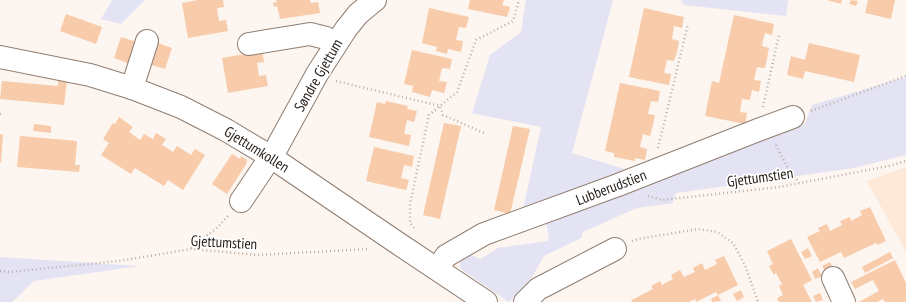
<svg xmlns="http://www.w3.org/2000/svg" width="906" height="302" font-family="'PT Sans Narrow',sans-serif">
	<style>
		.built { fill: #fee8d8 }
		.green { fill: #e4e3f3 }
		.building { fill: #f8cbaa }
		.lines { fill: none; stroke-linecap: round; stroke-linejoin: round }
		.minor-casing { stroke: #8f7d70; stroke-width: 24 }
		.path { stroke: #b8b1ab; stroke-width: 2.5; stroke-dasharray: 1 3; stroke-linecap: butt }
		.minor { stroke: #fff; stroke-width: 22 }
		.labels { text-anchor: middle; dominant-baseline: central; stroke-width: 3.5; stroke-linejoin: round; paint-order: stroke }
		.street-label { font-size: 15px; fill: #231c17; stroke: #fff }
	</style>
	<rect width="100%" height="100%" fill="#fdf5ef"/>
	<polygon class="built" points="906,167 906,252 867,181"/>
	<g class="green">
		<polygon points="112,0 145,0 121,24 101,19"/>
		<polygon points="526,0 613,0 572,153 628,170 522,214 541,127 472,113 490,55 521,32"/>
		<polygon points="681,0 788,0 786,16 684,5"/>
		<polygon points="906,77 906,155 854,168 676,193 673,203 637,208 583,232 581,238 544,256 532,277 509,302 470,276 460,268 460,263 469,254 480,259 498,248 548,241 549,237 547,227 543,220 805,124 812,105"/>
		<polygon points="0,257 140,266 34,281 12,302 0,302"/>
	</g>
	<g class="building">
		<polygon points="198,0 223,0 224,7 217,8 218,15 219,21 226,20 228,31 188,38 182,3"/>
		<polygon points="276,0 310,0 311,3 318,2 320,13 280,19 277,6 274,7 273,3 277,2"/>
		<polygon points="470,0 504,0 502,5 510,7 507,17 468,9"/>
		<polygon points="827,0 842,0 841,4"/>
		<polygon points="851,0 858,1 856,6 849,4"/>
		<polygon points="868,0 895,0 891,19 865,13"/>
		<polygon points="429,8 469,17 466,28 459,27 456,40 463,41 461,52 448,49 447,54 436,51 437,47 422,43"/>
		<polygon points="644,8 684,17 682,28 674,26 672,39 679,41 677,52 674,61 667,60 664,73 671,74 669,85 629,77"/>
		<polygon points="66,14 102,27 96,44 60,31"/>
		<polygon points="734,15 774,24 772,35 765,33 763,40 762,46 769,48 765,68 757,67 754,80 761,81 759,92 752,90 750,100 742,99 740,112 747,113 745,124 705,116 712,81 719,83"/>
		<polygon points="121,37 137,42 130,64 114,58"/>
		<polygon points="155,42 172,48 165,69 148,64"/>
		<polygon points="809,43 860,55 854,82 805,71 803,79 787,75 791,56 805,60"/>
		<polygon points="412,50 452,59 450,69 442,68 439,81 447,82 444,93 432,90 430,97 412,92 413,86 404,84"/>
		<polygon points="262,51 264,62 257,63 259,76 266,75 268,86 228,93 222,58"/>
		<polygon points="58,80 67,81 64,105 0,99 2,81 58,86"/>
		<polygon points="620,83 660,91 658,102 651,101 648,114 655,115 653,125 650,136 643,134 640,147 647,149 645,160 635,158 635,161 614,157 614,153 605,151"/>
		<polygon points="386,101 408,106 407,109 417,111 414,122 407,120 404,134 411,135 409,146 369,137 377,102 385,104"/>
		<polygon points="119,117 133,127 129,132 140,140 144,134 153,139 156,133 166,139 162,145 173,152 177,146 191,155 195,149 205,155 183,190 168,180 164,186 135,168 131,174 101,155 109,143 103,139 113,123 115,124"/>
		<polygon points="444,123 461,126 440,219 423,215"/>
		<polygon points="34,124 51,126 51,133 33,131"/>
		<polygon points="513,126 530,129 510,214 494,210"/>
		<polygon points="0,134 3,135 1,163 0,162"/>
		<polygon points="20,136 77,141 75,165 80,165 79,172 17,167"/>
		<polygon points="374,147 414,156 412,167 404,165 401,178 409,180 406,190 366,181"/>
		<polygon points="232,154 240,159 241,156 247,160 246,163 247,163 227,194 212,184"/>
		<polygon points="870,207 886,241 878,245 876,243 844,258 841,252 820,262 807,237 820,231 818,228 827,224 830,231 842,225 840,221 850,217 851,221 862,215 860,211"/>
		<polygon points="791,239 812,280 803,285 812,302 779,302 777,298 783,295 779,286 782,284 776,273 774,275 769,266 773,264 767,251"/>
		<polygon points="808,248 812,256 805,259 801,252"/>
		<polygon points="890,252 893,258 865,273 862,267"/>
		<polygon points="724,256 738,285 718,295 716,292 696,302 695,299 689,302 631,302 632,300 653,289 651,286 660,281 662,285 673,279 671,275 680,270 684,277 695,272 693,268 702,263 705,270 717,264 715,260"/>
		<polygon points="895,260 906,283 906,302 885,302 883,299 877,302 859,302 879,291 873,280 855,289 851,282"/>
		<polygon points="830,262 833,268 826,272 822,266"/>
		<polygon points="818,268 822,276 815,279 812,272"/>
		<polygon points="741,290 744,297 737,301 733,294"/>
		<polygon points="820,293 823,300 816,302 813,296"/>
		<polygon points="718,295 721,301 712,302 711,299"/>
	</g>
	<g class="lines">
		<g class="minor-casing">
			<g id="minor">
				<polyline points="249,44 310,34 326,38 336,43"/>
				<polyline points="0,57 90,75 132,88 181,107 226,130 271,157 399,244 486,302"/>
				<polyline points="132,88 147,41"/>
				<polyline points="241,201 276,149 317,74 346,29 358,14 375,0"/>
				<polyline points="437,269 446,256 484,234 618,185 758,130 793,117"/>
				<polyline points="833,278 844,302"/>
				<polyline points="525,302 538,289 615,249"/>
			</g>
		</g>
		<g class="path">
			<polyline points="336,81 440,106 443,115 484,133"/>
			<polyline points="763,107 779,35"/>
			<polyline points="811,111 906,76"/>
			<polyline points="0,114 2,113"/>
			<polyline points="776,145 786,165 799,183"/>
			<polyline points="658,148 688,24"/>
			<polyline points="648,196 662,200 779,187 889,166 906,161"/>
			<polyline points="414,228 410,223 410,204 429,115 457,92 476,40 513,21 519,0"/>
			<polyline points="632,241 638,239 698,229 717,232 733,243 745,265 758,302"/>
			<polyline points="191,248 218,227 228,216"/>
			<polyline points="0,271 9,272 119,261 191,249 257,255 369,249"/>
		</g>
		<use href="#minor" class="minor"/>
	</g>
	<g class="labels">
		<g class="street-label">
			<text transform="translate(318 75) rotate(-60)">Søndre Gjettum</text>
			<text transform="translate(257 149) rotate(32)">Gjettumkollen</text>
			<text transform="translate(760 177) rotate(-8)">Gjettumstien</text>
			<text transform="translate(611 187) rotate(-21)">Lubberudstien</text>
			<text transform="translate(224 242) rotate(3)">Gjettumstien</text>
		</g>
	</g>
</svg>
